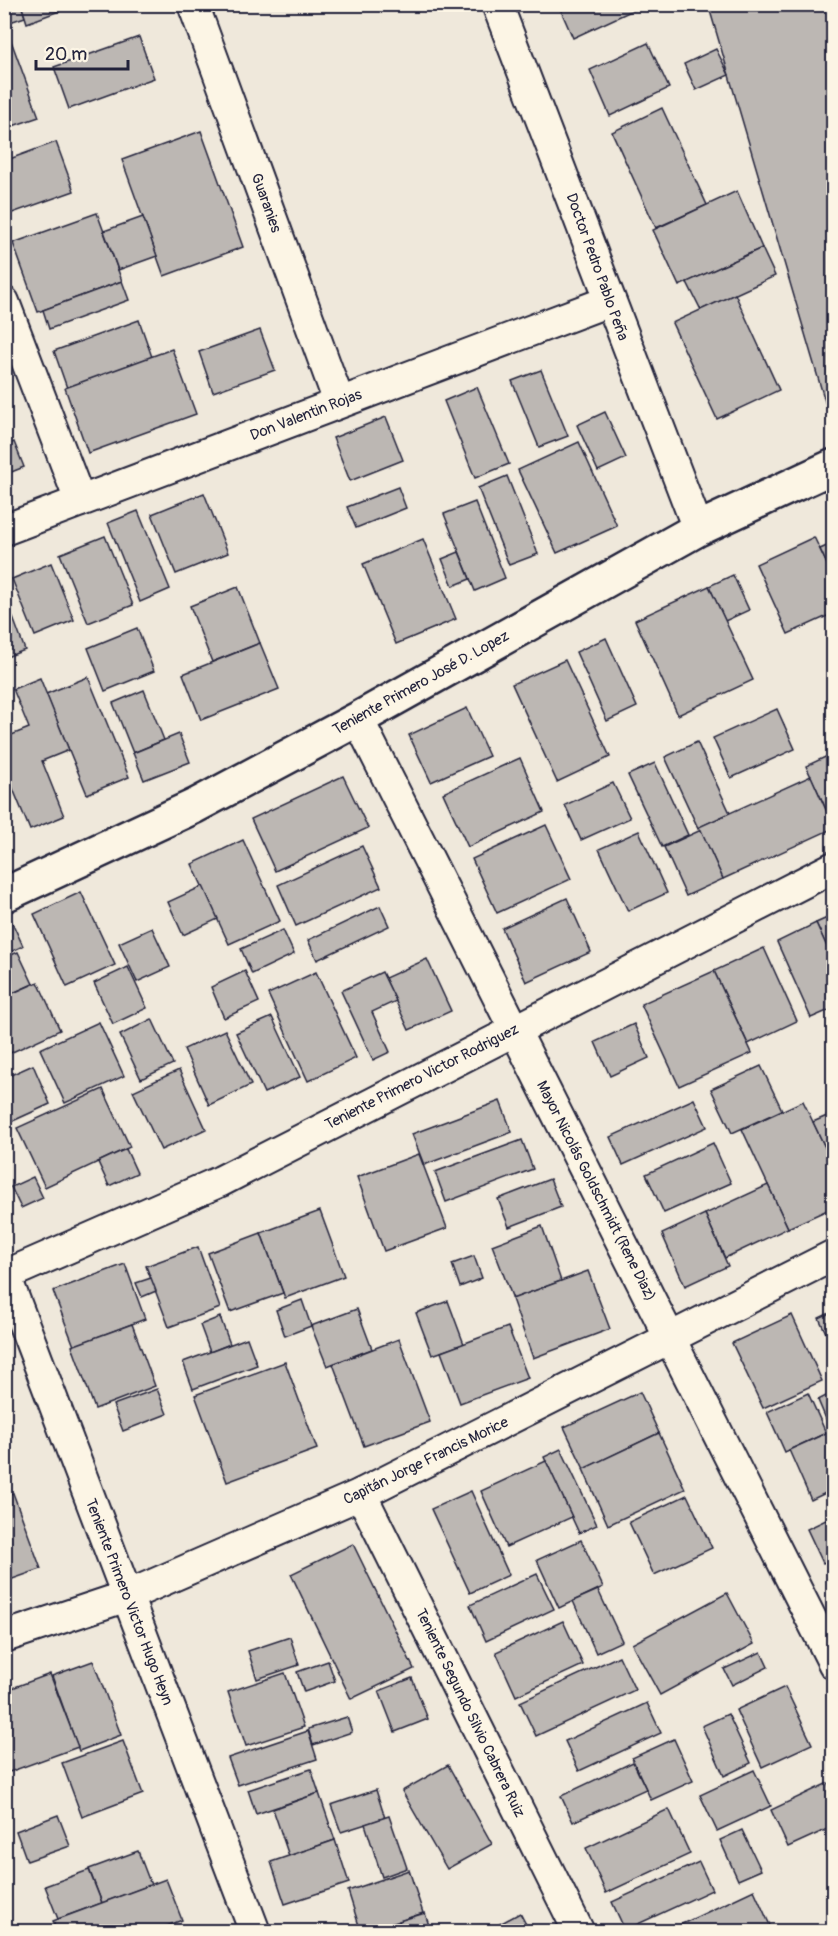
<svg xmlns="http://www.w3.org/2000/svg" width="838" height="1936" font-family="Pangolin,sans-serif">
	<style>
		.building { fill: #bcb7b3; stroke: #22223b; stroke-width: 1.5 }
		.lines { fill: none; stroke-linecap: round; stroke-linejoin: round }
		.street-casing { stroke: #22223b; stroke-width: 34 }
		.secondary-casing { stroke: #22223b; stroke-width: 38 }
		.street { stroke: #fcf5e5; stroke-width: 30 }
		.secondary { stroke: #fcf5e5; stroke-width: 33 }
		.labels { text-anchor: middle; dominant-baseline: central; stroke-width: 6; stroke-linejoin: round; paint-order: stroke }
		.street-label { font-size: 15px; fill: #22223b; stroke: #fcf5e5 }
	</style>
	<rect width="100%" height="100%" fill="#efe8db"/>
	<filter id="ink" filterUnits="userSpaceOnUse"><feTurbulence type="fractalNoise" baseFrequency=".0167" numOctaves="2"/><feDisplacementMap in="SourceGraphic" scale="12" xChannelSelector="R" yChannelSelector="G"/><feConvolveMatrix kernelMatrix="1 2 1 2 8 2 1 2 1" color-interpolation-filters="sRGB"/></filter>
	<g filter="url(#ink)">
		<g class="building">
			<polygon points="4,4 21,4 25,17 4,24"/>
			<polygon points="21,4 78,4 27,23"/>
			<polygon points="558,4 644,4 644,5 573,38"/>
			<polygon points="708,4 834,4 834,404 826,405"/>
			<polygon points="139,37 154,78 69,109 54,67"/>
			<polygon points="10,38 39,117 4,129 4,40"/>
			<polygon points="648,43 669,88 610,116 590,70"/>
			<polygon points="716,49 729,75 696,90 684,64"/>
			<polygon points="662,108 707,205 656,228 612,132"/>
			<polygon points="201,131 243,247 164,276 122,160"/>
			<polygon points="56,142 74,191 4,216 4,161"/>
			<polygon points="737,191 762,248 679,286 653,230"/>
			<polygon points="97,213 122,281 38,312 13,243"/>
			<polygon points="143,217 157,256 118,270 104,231"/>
			<polygon points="762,248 775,276 701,310 687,282"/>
			<polygon points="122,281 129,300 49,329 43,310"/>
			<polygon points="735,294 779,390 717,419 672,323"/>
			<polygon points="139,320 152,357 67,388 54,351"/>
			<polygon points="260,330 275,370 213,392 199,352"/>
			<polygon points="172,349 196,414 88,453 65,388"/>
			<polygon points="541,370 568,436 539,447 512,381"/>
			<polygon points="477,387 509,464 475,478 444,401"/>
			<polygon points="605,412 626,458 598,471 577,425"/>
			<polygon points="386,417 403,460 350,481 333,438"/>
			<polygon points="14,442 24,467 4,475 4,446"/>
			<polygon points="579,442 617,526 557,553 518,470"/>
			<polygon points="507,476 538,554 509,565 478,488"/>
			<polygon points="398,487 406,508 356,528 347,507"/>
			<polygon points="204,493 228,553 176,574 152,514"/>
			<polygon points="475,502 505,578 475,591 444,514"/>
			<polygon points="138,511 170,589 140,602 108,523"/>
			<polygon points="105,536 133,605 88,623 60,554"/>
			<polygon points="814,537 834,579 834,613 788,634 756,564"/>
			<polygon points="423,539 456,619 396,644 363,564"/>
			<polygon points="834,543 834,579 820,549"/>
			<polygon points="459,552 470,579 453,586 442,559"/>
			<polygon points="51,563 74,620 35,636 12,579"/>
			<polygon points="733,575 749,610 725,621 709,586"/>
			<polygon points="709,586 753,680 678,715 635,620"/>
			<polygon points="238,587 260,643 212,662 190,606"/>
			<polygon points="4,597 12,615 4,618"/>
			<polygon points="12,615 25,650 4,658 4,618"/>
			<polygon points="137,628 154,671 105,691 88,648"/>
			<polygon points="606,638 637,707 607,721 576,652"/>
			<polygon points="260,643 279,689 201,720 183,674"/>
			<polygon points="565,660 610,757 557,782 512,684"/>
			<polygon points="88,677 129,777 87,794 46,694"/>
			<polygon points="40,678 69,750 42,761 64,816 30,830 4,767 4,738 29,728 13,689"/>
			<polygon points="144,690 164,740 133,753 113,703"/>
			<polygon points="467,708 489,756 431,782 409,735"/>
			<polygon points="777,709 795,749 731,778 713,738"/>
			<polygon points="179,734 190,762 144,780 133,753"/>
			<polygon points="697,742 730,813 698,828 665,757"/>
			<polygon points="834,753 834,826 806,766"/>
			<polygon points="520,758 544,812 468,847 443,793"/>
			<polygon points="655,763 688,835 662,847 628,775"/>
			<polygon points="343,776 368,828 275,871 251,819"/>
			<polygon points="811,776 834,828 723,879 699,827"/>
			<polygon points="613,783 630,818 581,840 565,805"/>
			<polygon points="546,825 571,879 497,913 472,859"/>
			<polygon points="701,830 723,879 686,896 664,847"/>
			<polygon points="639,831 667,893 628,911 599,849"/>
			<polygon points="243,840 280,921 229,944 192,864"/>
			<polygon points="362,846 381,887 296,926 278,885"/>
			<polygon points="203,886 218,919 183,935 168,902"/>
			<polygon points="81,892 115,965 67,987 34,914"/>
			<polygon points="567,898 591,952 526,982 502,928"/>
			<polygon points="380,906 389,926 317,960 308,940"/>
			<polygon points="834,915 834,962 816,923"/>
			<polygon points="11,920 23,946 4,955 4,923"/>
			<polygon points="816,923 834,962 834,1008 811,1018 777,942"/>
			<polygon points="152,928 170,967 137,982 119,943"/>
			<polygon points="283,930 294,954 252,974 241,949"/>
			<polygon points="764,948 797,1021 748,1044 714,971"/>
			<polygon points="18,952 33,984 4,997 4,958"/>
			<polygon points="427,959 451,1011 409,1030 385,978"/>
			<polygon points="128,967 147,1008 113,1024 94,983"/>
			<polygon points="245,971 259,1002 224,1018 211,987"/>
			<polygon points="714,971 752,1053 679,1086 641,1004"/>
			<polygon points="316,972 356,1058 308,1081 268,994"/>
			<polygon points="382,972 396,1001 372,1012 390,1052 373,1060 341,991"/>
			<polygon points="38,982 60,1030 6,1055 4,1051 4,997"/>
			<polygon points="272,1017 300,1077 264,1093 236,1033"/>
			<polygon points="152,1019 173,1064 141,1079 120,1035"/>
			<polygon points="99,1022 124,1076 65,1103 40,1049"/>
			<polygon points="634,1024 649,1058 610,1076 595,1042"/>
			<polygon points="225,1030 251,1085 209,1105 184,1049"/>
			<polygon points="33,1065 50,1104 4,1125 4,1078"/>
			<polygon points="761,1066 782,1110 732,1133 711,1089"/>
			<polygon points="179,1070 206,1129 161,1150 133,1091"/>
			<polygon points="103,1089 130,1147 45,1187 17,1128"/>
			<polygon points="694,1099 707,1127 623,1165 610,1137"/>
			<polygon points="500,1101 512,1132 424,1165 412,1134"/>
			<polygon points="803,1101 834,1166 834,1207 788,1228 742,1129"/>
			<polygon points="834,1113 834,1166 813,1122"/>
			<polygon points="522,1140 533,1169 446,1202 435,1172"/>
			<polygon points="713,1143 731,1183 664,1213 646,1174"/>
			<polygon points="126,1149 137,1173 109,1186 98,1162"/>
			<polygon points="419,1154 447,1228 384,1251 357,1177"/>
			<polygon points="33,1177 43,1198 21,1208 11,1187"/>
			<polygon points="550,1179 561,1207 509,1227 498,1199"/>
			<polygon points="768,1185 788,1228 725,1258 705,1214"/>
			<polygon points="320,1211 344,1276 285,1298 261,1233"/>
			<polygon points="705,1214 728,1266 685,1286 662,1234"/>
			<polygon points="542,1226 561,1281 513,1299 492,1245"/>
			<polygon points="261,1233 283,1293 230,1312 208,1253"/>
			<polygon points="198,1247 220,1308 169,1327 146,1266"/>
			<polygon points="474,1256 482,1278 460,1287 452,1264"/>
			<polygon points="125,1264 145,1319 74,1346 53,1291"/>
			<polygon points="588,1271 610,1329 533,1358 512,1299"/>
			<polygon points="151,1278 156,1291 142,1297 136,1283"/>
			<polygon points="302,1300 311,1326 285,1336 276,1310"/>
			<polygon points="448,1301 464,1344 432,1355 416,1313"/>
			<polygon points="357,1309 372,1349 327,1366 311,1326"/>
			<polygon points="834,1311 834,1350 819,1318"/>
			<polygon points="792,1315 822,1381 763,1408 732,1343"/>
			<polygon points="220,1317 230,1344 210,1352 200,1325"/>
			<polygon points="132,1324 155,1386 95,1409 72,1346"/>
			<polygon points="508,1327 528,1378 460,1403 441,1352"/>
			<polygon points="247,1338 257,1365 193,1389 183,1362"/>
			<polygon points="399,1339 430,1422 364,1446 333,1364"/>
			<polygon points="285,1362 317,1449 227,1482 195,1395"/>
			<polygon points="157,1389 167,1414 123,1431 113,1405"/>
			<polygon points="640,1392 659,1433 584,1469 564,1427"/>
			<polygon points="834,1392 834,1415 826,1419 818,1400"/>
			<polygon points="808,1393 826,1433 785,1452 767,1412"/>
			<polygon points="833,1430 834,1489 811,1500 789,1450"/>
			<polygon points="4,1432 13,1456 4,1459"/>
			<polygon points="659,1433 685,1489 608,1525 583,1469"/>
			<polygon points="561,1449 597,1525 579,1533 544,1457"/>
			<polygon points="546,1461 572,1517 506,1547 481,1491"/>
			<polygon points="471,1491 509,1575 470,1593 431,1509"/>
			<polygon points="13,1493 41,1569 4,1582 4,1496"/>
			<polygon points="687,1495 712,1548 654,1575 629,1522"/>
			<polygon points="828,1519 834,1530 834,1558 823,1563 807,1529"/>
			<polygon points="581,1540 603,1587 559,1608 537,1560"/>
			<polygon points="353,1544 414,1669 351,1699 291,1574"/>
			<polygon points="537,1574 554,1609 486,1641 470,1605"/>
			<polygon points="598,1590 622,1641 596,1653 573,1601"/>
			<polygon points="727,1593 754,1644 660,1695 632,1644"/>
			<polygon points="563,1621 583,1665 516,1696 496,1652"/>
			<polygon points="290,1637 299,1665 257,1679 248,1651"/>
			<polygon points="761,1652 768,1667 732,1685 724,1669"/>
			<polygon points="619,1656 635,1690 536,1736 520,1702"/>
			<polygon points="93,1661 121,1735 79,1751 52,1676"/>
			<polygon points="328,1661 335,1681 304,1692 297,1672"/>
			<polygon points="285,1673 304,1727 246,1746 228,1692"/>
			<polygon points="50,1674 78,1747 4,1774 4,1691"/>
			<polygon points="412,1678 428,1719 395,1732 379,1691"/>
			<polygon points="785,1687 812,1744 762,1767 736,1710"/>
			<polygon points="647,1703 661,1733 579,1771 565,1741"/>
			<polygon points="728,1714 751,1763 724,1776 702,1726"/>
			<polygon points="347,1717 352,1732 313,1745 308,1729"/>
			<polygon points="308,1731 317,1759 238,1785 228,1758"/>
			<polygon points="674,1739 693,1781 651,1800 632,1758"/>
			<polygon points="123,1741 143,1794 82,1817 62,1763"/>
			<polygon points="633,1762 646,1789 573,1822 561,1796"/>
			<polygon points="448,1765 492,1844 447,1869 402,1791"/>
			<polygon points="311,1769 319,1793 256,1814 248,1790"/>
			<polygon points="754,1770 771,1806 717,1831 700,1795"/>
			<polygon points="828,1783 834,1796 834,1826 788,1847 771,1810"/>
			<polygon points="376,1790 385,1818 341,1832 331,1805"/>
			<polygon points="319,1793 335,1840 289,1856 273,1809"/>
			<polygon points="669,1809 690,1854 606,1893 586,1848"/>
			<polygon points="58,1815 70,1846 27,1861 16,1831"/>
			<polygon points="389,1816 407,1868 382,1877 365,1824"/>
			<polygon points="742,1830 761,1870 738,1880 720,1840"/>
			<polygon points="335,1840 349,1883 285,1904 271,1862"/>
			<polygon points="138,1851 151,1885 102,1903 89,1869"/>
			<polygon points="699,1862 712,1890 625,1930 612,1902"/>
			<polygon points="89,1870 102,1903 58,1919 45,1886"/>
			<polygon points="409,1870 423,1913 368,1932 361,1932 348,1891"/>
			<polygon points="166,1879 182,1920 152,1932 57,1932 53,1921"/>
			<polygon points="754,1890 773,1932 665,1932"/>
			<polygon points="425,1913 431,1932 403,1932 399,1921"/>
			<polygon points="520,1913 530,1932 485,1932"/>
		</g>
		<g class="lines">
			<g class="street-casing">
				<g id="street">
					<polyline points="193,4 339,402"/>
					<path d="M 497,4 C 565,179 630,354 698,529"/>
					<polyline points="4,302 80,501"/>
					<polyline points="4,530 609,301"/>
					<polyline points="358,719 834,1664"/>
					<polyline points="4,1272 255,1932"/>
					<polyline points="6,1275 221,1181 834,867"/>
					<polyline points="361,1494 579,1932"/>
					<polyline points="4,1637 127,1596 361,1494 834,1255"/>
				</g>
			</g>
			<g class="secondary-casing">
				<polyline id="secondary" points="4,895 195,806 358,719 698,529 834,466"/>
			</g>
			<use href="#street" class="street"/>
			<use href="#secondary" class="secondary"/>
		</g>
	</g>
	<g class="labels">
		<g class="street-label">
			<text transform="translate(266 203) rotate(70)">Guaranies</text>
			<text transform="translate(597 267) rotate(70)">Doctor Pedro Pablo Peña</text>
			<text transform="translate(306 415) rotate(-21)">Don Valentin Rojas</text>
			<text transform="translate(421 683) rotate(-29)">Teniente Primero José D. Lopez</text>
			<text transform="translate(422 1077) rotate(-27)">Teniente Primero Victor Rodriguez</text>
			<text transform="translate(596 1191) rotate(63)">Mayor Nicolás Goldschmidt (Rene Diaz)</text>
			<text transform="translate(426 1461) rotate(-26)">Capitán Jorge Francis Morice</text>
			<text transform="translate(129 1602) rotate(69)">Teniente Primero Victor Hugo Heyn</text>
			<text transform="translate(470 1713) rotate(64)">Teniente Segundo Silvio Cabrera Ruiz</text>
		</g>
	</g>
	<rect width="838" height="1936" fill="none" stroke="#fcf5e5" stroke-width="24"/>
	<rect x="12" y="12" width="814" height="1912" fill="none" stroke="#22223b" stroke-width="2" filter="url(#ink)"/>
	<path d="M36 60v9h92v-9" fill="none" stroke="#22223b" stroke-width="3"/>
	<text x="45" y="60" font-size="18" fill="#22223b" stroke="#fcf5e5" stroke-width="4.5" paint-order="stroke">20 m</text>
</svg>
